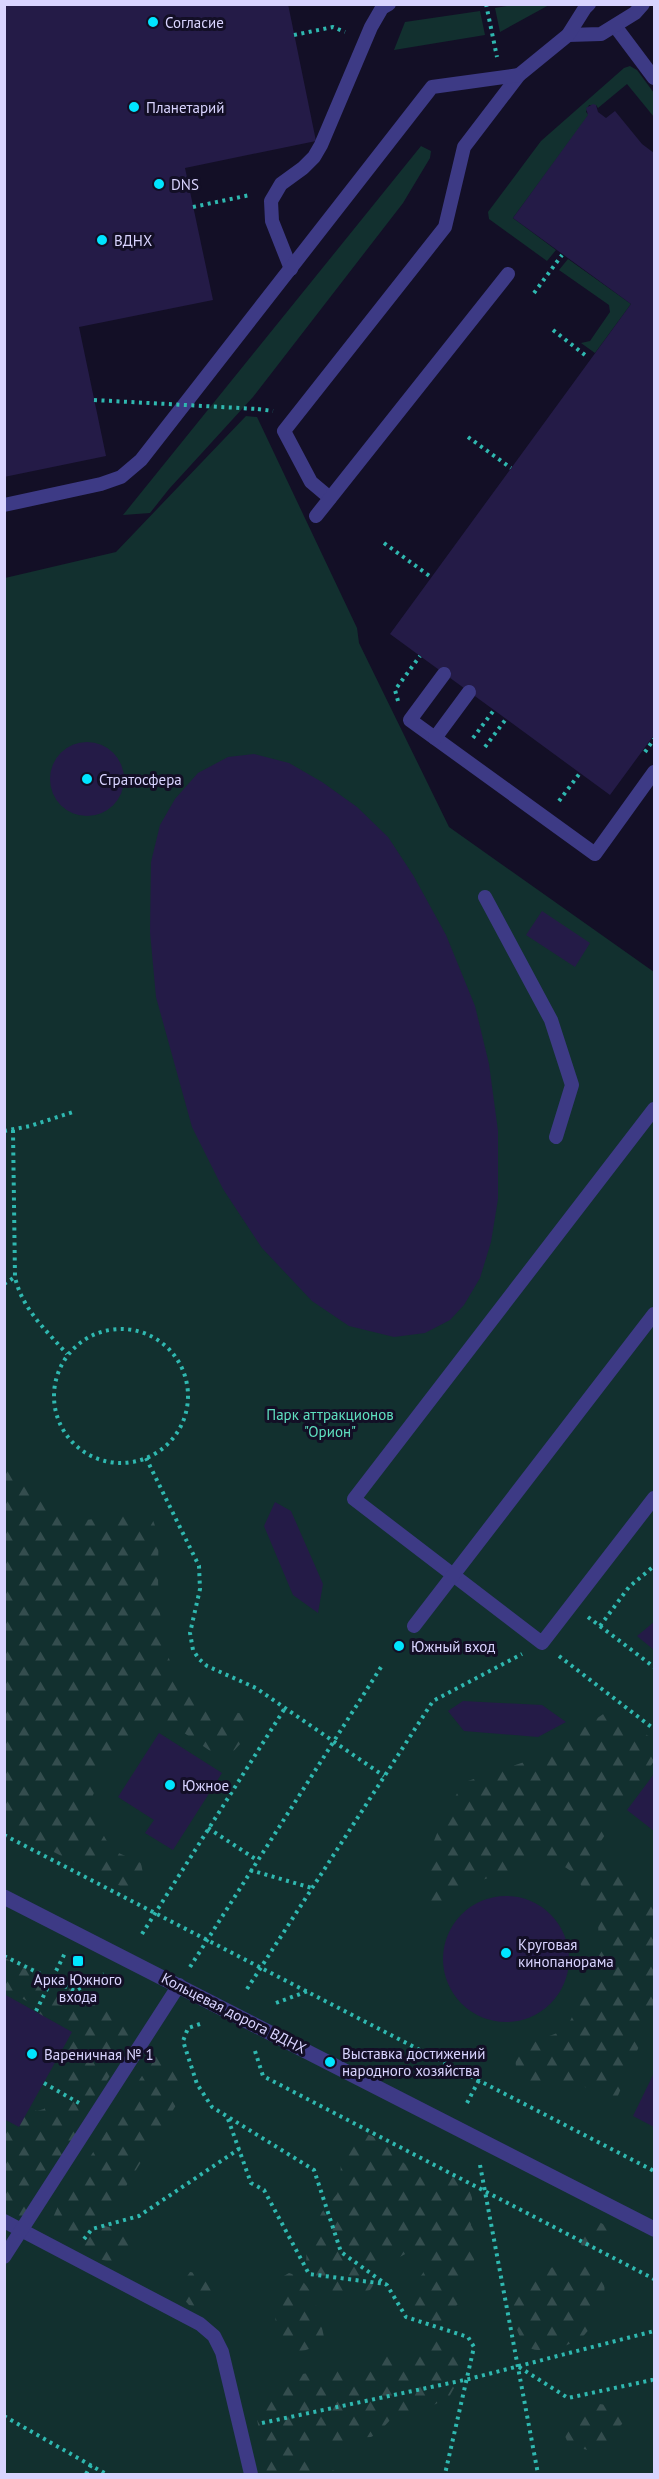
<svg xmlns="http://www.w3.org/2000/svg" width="659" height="2479" font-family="'PT Sans',sans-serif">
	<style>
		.green { fill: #12302f }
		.forest { fill: url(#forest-firs) }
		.building { fill: #241b47 }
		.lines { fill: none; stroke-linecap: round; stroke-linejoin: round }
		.path { stroke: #2fb8b0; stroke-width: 4; stroke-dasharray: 3 4.5; stroke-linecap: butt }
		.service { stroke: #3d3a85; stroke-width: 14 }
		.minor { stroke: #3d3a85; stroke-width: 15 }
		.path-bridge { stroke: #2fb8b0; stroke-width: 4; stroke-dasharray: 3 4.5; stroke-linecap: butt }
		.poi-dot { fill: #00e5ff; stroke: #130f26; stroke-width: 2 }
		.labels { text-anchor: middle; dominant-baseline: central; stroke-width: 6; stroke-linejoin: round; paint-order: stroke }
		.poi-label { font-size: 15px; fill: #d9d4ff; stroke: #130f26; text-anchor: start }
		.park-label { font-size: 15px; fill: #5fe0c0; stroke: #130f26 }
		.street-label { font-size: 15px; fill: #d9d4ff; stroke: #130f26 }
	</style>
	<defs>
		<pattern id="forest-firs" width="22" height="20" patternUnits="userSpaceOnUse" patternTransform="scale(1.5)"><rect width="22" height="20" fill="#12302f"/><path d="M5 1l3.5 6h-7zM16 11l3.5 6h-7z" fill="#344d4e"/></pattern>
	</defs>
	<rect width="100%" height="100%" fill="#130f26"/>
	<g class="green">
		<polygon points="513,5 513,4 549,5 500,32 495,8"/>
		<polygon points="480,11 485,35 394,50 405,22"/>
		<polygon points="630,66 637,70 654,93 654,117 627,84 598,108 596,105 589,105 586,112 589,115 513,218 556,250 547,261 489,219 488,212 541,141 624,68"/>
		<polygon points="421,146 431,151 430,158 403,203 253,397 169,489 150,513 123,515"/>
		<polygon points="568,259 631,304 595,353 581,343 590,341 610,312 609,305 559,270"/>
		<polygon points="246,416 257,417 357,628 359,643 449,827 654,972 654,2474 5,2474 5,578 116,552"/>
	</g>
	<g class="forest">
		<path d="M 5,1464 L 15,1467 L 30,1476 L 49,1505 L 85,1520 L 149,1513 C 161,1532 158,1550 158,1572 C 158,1608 163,1686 202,1703 C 215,1709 232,1711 247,1715 L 252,1731 L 231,1754 L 216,1755 L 164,1719 L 149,1716 C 120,1738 100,1775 88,1808 L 112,1850 L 141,1863 L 144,1879 L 130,1891 L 5,1827 Z"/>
		<path d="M 612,1708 L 627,1724 L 654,1739 L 654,1761 L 601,1841 L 601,1856 L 622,1879 L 654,1889 L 654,2011 L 614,2105 C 604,2099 593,2089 582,2086 C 554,2076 507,2101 517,2048 L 560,2032 L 570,2021 L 599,1965 L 598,1917 L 575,1874 L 549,1856 L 474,1883 L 449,1903 L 433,1906 C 412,1865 445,1820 462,1783 L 542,1756 Z"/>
		<path d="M 5,1958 L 50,1981 L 88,1996 L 101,2006 L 133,2020 L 136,2027 L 135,2036 C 117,2065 98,2094 81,2123 C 64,2156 47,2201 16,2223 L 5,2217 L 4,2109 L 24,2104 L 37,2111 L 44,2109 C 52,2096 64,2100 71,2085 C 57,2064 66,2061 69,2040 C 63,2029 52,2027 43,2020 C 35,2014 34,2004 23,1999 C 18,1997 11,1999 5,1999 Z"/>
		<path d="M 163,2051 L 178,2055 L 187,2075 L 178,2102 L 125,2188 L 101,2211 L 101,2219 L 105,2226 L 130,2233 L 138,2247 L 132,2261 C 116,2269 74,2251 61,2239 C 56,2234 53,2229 51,2222 L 64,2193 L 90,2157 L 156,2054 Z"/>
		<path d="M 359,2133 C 388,2136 389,2156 412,2168 C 430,2178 446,2166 466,2180 L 472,2198 L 471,2225 L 480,2243 L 459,2303 L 440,2322 L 432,2325 L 408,2315 L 405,2308 L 408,2293 L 423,2273 L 428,2258 L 424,2251 L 418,2247 L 387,2264 L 370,2290 L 355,2295 L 333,2291 L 317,2282 L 306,2265 L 307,2241 L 322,2212 L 337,2194 L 340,2187 L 341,2158 L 351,2135 Z"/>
		<path d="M 589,2217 L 613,2229 C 615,2241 612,2245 604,2253 L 585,2251 L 577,2238 L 582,2220 Z"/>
		<path d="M 565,2264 C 575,2264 593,2266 600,2274 C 613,2290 595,2326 582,2337 C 571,2346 552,2350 538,2350 C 517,2350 509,2309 515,2293 C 516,2289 523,2281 526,2278 C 536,2271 553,2267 565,2264 Z"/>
		<path d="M 190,2272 C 212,2274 214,2285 210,2303 L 204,2308 L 189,2305 L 181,2296 L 182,2284 Z"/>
		<path d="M 289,2273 C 313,2280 319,2314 324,2337 C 313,2353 286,2359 278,2337 C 273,2326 276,2288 282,2277 Z"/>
		<path d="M 434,2336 L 453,2343 L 462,2356 L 463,2372 L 449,2397 L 430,2407 L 422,2407 L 393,2417 L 378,2433 L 371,2437 L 348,2438 L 336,2447 L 313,2442 L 304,2451 C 312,2468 327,2466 341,2474 L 267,2474 L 255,2408 C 275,2368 309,2374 348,2370 C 353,2369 361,2370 366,2368 C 375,2365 381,2356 391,2354 C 404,2352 410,2355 418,2341 Z"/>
		<path d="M 590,2403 L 617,2406 L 626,2411 C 626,2425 619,2425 612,2435 C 610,2457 582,2451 568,2443 L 565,2436 L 582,2406 Z"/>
	</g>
	<g class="building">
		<polygon points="4,4 288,4 316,141 185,168 213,300 79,327 106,456 4,477"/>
		<polygon points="593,104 596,105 598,112 606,118 615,111 642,144 654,153 654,735 610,795 390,634 631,304 513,218 588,115 586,108"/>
		<circle cx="87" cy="779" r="37"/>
		<polygon points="254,754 289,763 322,782 357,807 388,837 413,875 446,935 475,1006 489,1064 498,1131 498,1199 491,1242 480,1278 464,1305 450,1320 425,1333 394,1337 349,1326 312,1301 262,1248 223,1189 192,1127 156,997 150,932 151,862 160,825 175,799 198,773 228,757"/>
		<polygon points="542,911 590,943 575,967 526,935"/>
		<polygon points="275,1502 291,1511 323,1584 318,1613 293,1595 264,1526"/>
		<polygon points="654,1622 654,1650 637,1636"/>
		<polygon points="463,1701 542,1705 566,1722 538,1737 464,1731 448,1711"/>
		<polygon points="159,1733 222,1773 173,1850 145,1833 154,1820 118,1797"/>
		<polygon points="654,1774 654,1831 627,1810"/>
		<circle cx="506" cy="1959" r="63"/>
		<polygon points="4,1994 72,2032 19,2127 4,2119"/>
		<polygon points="654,2073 654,2127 633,2116"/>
	</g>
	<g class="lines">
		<g class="path">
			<polyline points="486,4 497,57"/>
			<polyline points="294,35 333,27 345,32"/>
			<polyline points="193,207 250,195"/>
			<polyline points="534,293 562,255"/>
			<polyline points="553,330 585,355"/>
			<polyline points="258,409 273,411"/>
			<polyline points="468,437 511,468"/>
			<polyline points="384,543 431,577"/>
			<polyline points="398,701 395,690 420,656"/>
			<polyline points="473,738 494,710"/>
			<polyline points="485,747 506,719"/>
			<polyline points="645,752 654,739"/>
			<polyline points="559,801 580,773"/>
			<path d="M 13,1130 L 15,1277 C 22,1309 46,1330 67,1354"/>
			<polyline points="4,1131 30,1126 76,1111"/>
			<polyline points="4,1284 15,1277"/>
			<circle cx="121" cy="1396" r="67"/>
			<polyline points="146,1458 199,1566 200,1589 190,1633 193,1650 199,1659 207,1666 256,1688 384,1776"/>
			<polyline points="588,1617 654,1667"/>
			<polyline points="600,1626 629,1587 654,1566"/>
			<polyline points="559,1656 654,1729"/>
			<polyline points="208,1828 257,1860"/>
			<polyline points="4,1835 654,2171"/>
			<polyline points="250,1870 312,1888"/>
			<polyline points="142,1934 285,1708"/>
			<polyline points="4,1956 75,1991 104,1974"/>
			<polyline points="190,1967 383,1664"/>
			<polyline points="247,1989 433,1701 522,1654"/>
			<polyline points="276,2003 308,1991"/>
			<polyline points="36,2011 65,1953"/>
			<polyline points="200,2024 188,2028 183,2041 197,2084 212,2107 314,2170 341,2252 387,2285 406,2317 468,2337 474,2347 445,2474"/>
			<polyline points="255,2051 263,2076 654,2279"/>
			<polyline points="44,2083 79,2103"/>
			<polyline points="467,2103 479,2080"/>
			<polyline points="228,2119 251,2183 264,2190 309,2274 386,2284"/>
			<polyline points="480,2165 538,2474"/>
			<polyline points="84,2239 92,2229 139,2216 239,2149"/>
			<polyline points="519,2367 568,2398 652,2380 654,2382"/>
			<polyline points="4,2416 106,2474"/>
			<polyline points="262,2423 469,2379 654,2331"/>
			<polyline points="86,2474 91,2465"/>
		</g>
		<g class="service">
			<polyline points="615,26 654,78"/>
			<polyline points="568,35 601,34 635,13 643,4"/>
			<polyline points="291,269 272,221 271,201 281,184 303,168 314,157 321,145 371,27 382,8 389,4"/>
			<polyline points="330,498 311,482 284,431 445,227 464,147 519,75 568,35 585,8 589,4"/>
			<polyline points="4,505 101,484 121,477 141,460 432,87 519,75"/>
			<polyline points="316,516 508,274"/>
			<polyline points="444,674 410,720 595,854 654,772"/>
			<polyline points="435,738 469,692"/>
			<polyline points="485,897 551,1020 572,1085 556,1137"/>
			<polyline points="654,1109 354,1499 542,1643 654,1498"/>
			<polyline points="414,1626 654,1314"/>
			<polyline points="4,2221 200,2324 214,2336 222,2352 251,2474"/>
			<polyline points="4,2257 179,1985"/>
		</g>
		<polyline class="minor" points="4,1897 654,2229"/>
		<polyline class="path-bridge" points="94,400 258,409"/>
	</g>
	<g class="poi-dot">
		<circle cx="153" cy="22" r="6"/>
		<circle cx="134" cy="107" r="6"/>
		<circle cx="159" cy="184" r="6"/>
		<circle cx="102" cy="240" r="6"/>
		<circle cx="87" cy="779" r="6"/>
		<circle cx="399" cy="1646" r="6"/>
		<circle cx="170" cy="1785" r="6"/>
		<circle cx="506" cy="1953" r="6"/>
		<rect x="72" y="1955" width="12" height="12" rx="3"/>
		<circle cx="32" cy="2054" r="6"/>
		<circle cx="330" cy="2062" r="6"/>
	</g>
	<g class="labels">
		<g class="poi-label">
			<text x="165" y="22">Согласие</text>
			<text x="146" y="107">Планетарий</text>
			<text x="171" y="184">DNS</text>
			<text x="114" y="240">ВДНХ</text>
			<text x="99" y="779">Стратосфера</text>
			<text x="411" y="1646">Южный вход</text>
			<text x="182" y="1785">Южное</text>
			<text x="518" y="1944">Круговая<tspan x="518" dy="17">кинопанорама</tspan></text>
			<text x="78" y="1979" text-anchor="middle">Арка Южного<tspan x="78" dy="17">входа</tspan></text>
			<text x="342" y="2053">Выставка достижений<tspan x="342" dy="17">народного хозяйства</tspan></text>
			<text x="44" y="2054">Вареничная № 1</text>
		</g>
		<g class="park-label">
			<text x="330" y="1414">Парк аттракционов<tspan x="330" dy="17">"Орион"</tspan></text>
		</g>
		<g class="street-label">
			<text transform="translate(234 2013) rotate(27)">Кольцевая дорога ВДНХ</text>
		</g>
	</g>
	<rect width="659" height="2479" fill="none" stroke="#d9d4ff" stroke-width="12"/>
</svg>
